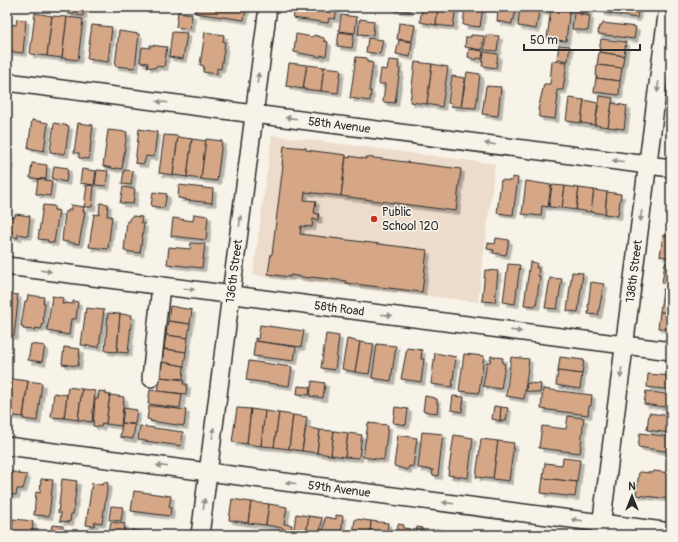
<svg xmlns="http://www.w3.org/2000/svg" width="678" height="542" font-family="Pangolin,sans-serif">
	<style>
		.built { fill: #eddccb }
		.building { fill: #d5a787; stroke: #2b2b2b; filter: url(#shadow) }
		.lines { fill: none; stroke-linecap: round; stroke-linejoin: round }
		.minor-casing { stroke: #2b2b2b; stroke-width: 20 }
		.minor { stroke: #f7f3e8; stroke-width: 17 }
		.oneway { fill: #918f8a }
		.poi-dot { fill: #c8321e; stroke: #f7f3e8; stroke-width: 1.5 }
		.labels { text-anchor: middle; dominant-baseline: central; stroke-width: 3; stroke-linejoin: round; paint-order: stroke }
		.street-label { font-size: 12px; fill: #2b2b2b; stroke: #f7f3e8 }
		.poi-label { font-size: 12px; fill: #2b2b2b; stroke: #f7f3e8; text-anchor: start }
	</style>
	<defs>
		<filter id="shadow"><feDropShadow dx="3.5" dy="3.5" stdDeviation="0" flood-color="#0004"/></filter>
	</defs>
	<rect width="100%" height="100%" fill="#f7f3e8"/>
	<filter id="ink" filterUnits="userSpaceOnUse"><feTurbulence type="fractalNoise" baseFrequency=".025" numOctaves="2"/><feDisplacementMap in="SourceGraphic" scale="8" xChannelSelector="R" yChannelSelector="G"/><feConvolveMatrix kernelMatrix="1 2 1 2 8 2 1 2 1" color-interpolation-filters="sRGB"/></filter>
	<g filter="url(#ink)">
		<polygon class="built" points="272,135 495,164 478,302 253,275"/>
		<g class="building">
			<polygon points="69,7 84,7 83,16 68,14"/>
			<polygon points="196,7 246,8 244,20 195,13"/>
			<polygon points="295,7 330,7 330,8 337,9 335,19 329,18 328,23 293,18"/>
			<polygon points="391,7 411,7 410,11 391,9"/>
			<polygon points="422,7 438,7 436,25 420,22"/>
			<polygon points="438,7 456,7 453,27 436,25"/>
			<polygon points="465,7 483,7 480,27 463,25"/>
			<polygon points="498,7 516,7 514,20 512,20 512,24 497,21"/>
			<polygon points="520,7 546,7 545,12 539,11 536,29 518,26"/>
			<polygon points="551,7 570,7 566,41 547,39"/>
			<polygon points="574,7 589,7 588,14 574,12"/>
			<polygon points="602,7 638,7 637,18 601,12"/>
			<polygon points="178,12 192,14 190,29 176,27"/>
			<polygon points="35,13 52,16 47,56 30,54"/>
			<polygon points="574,13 590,16 588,31 572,29"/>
			<polygon points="341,15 357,17 355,33 339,31"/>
			<polygon points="52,16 67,17 62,58 47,56"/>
			<polygon points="67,17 83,19 78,60 62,58"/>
			<polygon points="17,19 26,20 23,53 7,51 8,24 16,25"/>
			<polygon points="360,19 374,21 373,35 358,34"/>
			<polygon points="399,23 415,25 412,41 397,39"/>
			<polygon points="603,23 636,27 634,39 598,34 599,26 602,26"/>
			<polygon points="92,25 112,27 108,62 87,59"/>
			<polygon points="119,31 139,34 135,68 115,66"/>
			<polygon points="172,32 187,33 183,59 169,57"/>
			<polygon points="205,32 224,35 223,42 225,42 221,69 217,68 217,74 203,72 204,66 200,65"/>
			<polygon points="339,32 354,34 352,48 337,46"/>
			<polygon points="296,34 312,37 314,35 324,38 324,41 328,42 326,56 321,55 321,57 294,52"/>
			<polygon points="471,35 484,36 482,50 465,47 466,37 471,37"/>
			<polygon points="486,35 499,36 497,51 484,50"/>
			<polygon points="368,38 383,40 380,54 366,52"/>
			<polygon points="601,39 626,42 624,56 599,52"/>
			<polygon points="399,40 412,42 410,57 396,54"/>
			<polygon points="150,45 167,47 164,67 156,66 155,68 147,67 148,63 140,62 142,47 150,48"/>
			<polygon points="559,45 570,46 568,61 557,59"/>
			<polygon points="469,49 483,51 482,59 477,58 476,60 468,57"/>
			<polygon points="484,52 498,54 496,68 482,66"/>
			<polygon points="599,52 624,56 622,68 597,65"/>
			<polygon points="356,57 367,58 367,62 373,63 369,91 371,91 370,101 350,98"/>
			<polygon points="389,60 399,61 398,68 400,69 395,103 383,102 385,84 379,84 381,69 387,70"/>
			<polygon points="552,61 567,62 563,90 557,90 557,95 558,95 555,119 539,117 539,110 538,110 544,84 550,84"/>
			<polygon points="415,62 432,64 427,104 410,102"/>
			<polygon points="289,63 307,65 303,89 286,86"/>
			<polygon points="432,64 448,67 442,107 427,104"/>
			<polygon points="307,65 324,67 321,91 303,89"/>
			<polygon points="597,65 622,68 620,81 596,78"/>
			<polygon points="324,67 341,69 338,93 321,91"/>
			<polygon points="467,72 480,74 476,108 461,107"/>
			<polygon points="452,76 465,78 461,107 451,106 452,104 448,103"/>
			<polygon points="596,78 620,81 619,95 594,92"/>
			<polygon points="486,86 501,87 498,116 482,114"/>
			<polygon points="600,96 613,98 608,127 595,125"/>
			<polygon points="569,98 584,100 581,123 566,121"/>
			<polygon points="584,100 598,103 595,125 581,123"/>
			<polygon points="612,103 627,106 624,129 608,127"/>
			<polygon points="32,120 48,123 44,151 28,148"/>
			<polygon points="54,123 69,126 65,154 50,152"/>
			<polygon points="78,123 93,125 89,159 79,158 79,153 74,153"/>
			<polygon points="139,129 157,132 154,157 146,156 144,164 135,163"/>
			<polygon points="108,130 127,132 122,169 116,168 116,169 103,166"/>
			<polygon points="164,135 178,136 173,175 159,173"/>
			<polygon points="178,137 192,139 187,177 173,175"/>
			<polygon points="192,139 206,141 201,179 187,177"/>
			<polygon points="206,139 222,141 217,181 201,179"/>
			<polygon points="284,146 306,148 306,150 346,155 341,196 305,192 304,200 316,201 314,213 319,214 318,220 313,219 312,227 301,226 300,234 427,250 422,292 346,283 346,281 311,277 310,278 290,275 290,277 268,274 271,254 272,254 283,165 282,165"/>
			<polygon points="350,156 366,159 366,157 461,169 456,211 341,196 346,157 350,158"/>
			<polygon points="7,161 10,161 7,176"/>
			<polygon points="32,163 47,165 46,179 30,178"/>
			<polygon points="54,166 68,168 66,182 52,179"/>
			<polygon points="82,169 96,171 94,185 80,183"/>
			<polygon points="97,170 108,171 106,186 95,185"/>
			<polygon points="124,170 133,171 131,185 122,184"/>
			<polygon points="512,177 518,178 513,215 497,213 501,180 512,181"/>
			<polygon points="38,179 52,181 50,196 36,194"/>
			<polygon points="526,181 551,185 548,207 542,206 541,216 522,214"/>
			<polygon points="87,185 94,186 92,207 84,207"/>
			<polygon points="179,185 213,189 212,203 185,200 186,199 178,198"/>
			<polygon points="552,185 565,186 562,208 549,207"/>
			<polygon points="565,186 579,188 576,210 562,208"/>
			<polygon points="123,187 135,189 133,204 120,203"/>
			<polygon points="579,188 594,190 591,212 576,210"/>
			<polygon points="594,190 607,192 605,214 591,212"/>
			<polygon points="153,192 167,194 164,208 151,206"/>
			<polygon points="607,192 621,194 618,216 605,214"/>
			<polygon points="100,203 108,204 107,216 112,216 108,249 89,247 94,214 99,215"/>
			<polygon points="43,205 54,206 54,210 59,211 54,243 48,242 48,240 38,239"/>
			<polygon points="71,205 84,207 83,212 85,212 79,244 62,241 65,212 68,212 68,210 71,210"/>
			<polygon points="15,214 30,216 28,236 18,234 18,238 11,236 12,231 7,230 7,216 15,217"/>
			<polygon points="194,214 208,216 206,240 171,236 173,218 193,221"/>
			<polygon points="132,216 142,217 141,223 144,224 140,253 124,251 127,221 129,222 129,219"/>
			<polygon points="663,235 671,236 671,258 660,256"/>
			<polygon points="496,238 509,240 506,255 493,253 494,250 487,249 488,243 495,244"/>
			<polygon points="191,243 205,244 202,268 167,264 169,247 190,249"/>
			<polygon points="530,262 537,263 536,268 539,268 538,276 540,276 536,306 524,305"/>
			<polygon points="665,263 671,263 671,284 662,283"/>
			<polygon points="508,264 520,265 515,304 503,302"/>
			<polygon points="485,270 498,271 495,302 482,301"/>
			<polygon points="572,272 583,273 578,312 567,311"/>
			<polygon points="550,278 562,279 557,309 545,308"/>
			<polygon points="591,282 604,284 598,315 588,314 589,308 588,307"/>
			<polygon points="663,289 671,290 671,313 660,312"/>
			<polygon points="7,293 18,295 17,301 18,301 14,336 7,335"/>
			<polygon points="28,295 44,297 43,303 45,303 43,318 44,321 41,329 35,328 35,330 23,329 23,326 21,326 25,301 27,301"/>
			<polygon points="52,296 63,298 62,304 65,304 65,303 73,304 73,301 78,302 76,319 71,319 69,335 47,331"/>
			<polygon points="170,306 192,310 190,324 168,321"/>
			<polygon points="86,308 104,310 99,347 81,345"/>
			<polygon points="660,312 671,313 671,329 658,328"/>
			<polygon points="108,313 120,314 117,352 105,351"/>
			<polygon points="120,314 132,315 128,353 117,352"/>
			<polygon points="168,321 190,324 188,338 166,335"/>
			<polygon points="260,325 304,331 301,347 255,341 255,338 258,339"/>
			<polygon points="326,334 339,336 335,370 321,368"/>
			<polygon points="166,335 188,338 186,352 164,349"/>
			<polygon points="347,339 360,342 355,372 342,369"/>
			<polygon points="255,341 296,347 294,361 253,356"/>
			<polygon points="360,342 374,344 369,374 355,372"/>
			<polygon points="31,344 45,346 42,362 28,360"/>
			<polygon points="377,344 396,346 391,381 372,378"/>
			<polygon points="64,347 80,349 78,366 62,364"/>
			<polygon points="407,348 422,350 421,359 424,359 421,382 401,379"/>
			<polygon points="164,349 186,352 184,366 162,362"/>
			<polygon points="435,353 456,357 452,387 431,384"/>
			<polygon points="464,354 484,356 479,393 459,391"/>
			<polygon points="491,356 503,358 502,363 505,364 501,389 483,386 487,362 490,362"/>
			<polygon points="511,357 529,359 524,399 506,396"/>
			<polygon points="560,357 584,360 582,374 558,371"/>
			<polygon points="249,361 292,367 289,386 246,380"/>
			<polygon points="162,362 184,366 183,379 160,377"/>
			<polygon points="558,371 582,374 580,389 556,385"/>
			<polygon points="648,374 671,376 671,390 647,387"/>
			<polygon points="160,377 184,380 183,384 187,384 186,394 158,391"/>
			<polygon points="7,378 12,379 7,415"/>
			<polygon points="12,379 28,381 23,417 7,415"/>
			<polygon points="28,381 42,383 37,421 23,419"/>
			<polygon points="312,381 325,383 323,398 310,396"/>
			<polygon points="527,383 541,384 540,393 526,391"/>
			<polygon points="298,386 310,387 309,395 297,394"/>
			<polygon points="68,387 82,389 78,420 64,418"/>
			<polygon points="82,389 95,391 92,422 78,420"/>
			<polygon points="543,389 592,395 591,406 589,406 588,415 541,409"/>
			<polygon points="150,390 182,394 180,408 148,404"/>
			<polygon points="99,391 106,392 106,394 110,395 106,424 102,423 101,427 93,426 95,399 98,399"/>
			<polygon points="646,391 671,395 671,408 644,404"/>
			<polygon points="54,393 67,395 64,418 51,417"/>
			<polygon points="110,395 124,397 121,426 106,424"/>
			<polygon points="425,396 435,398 435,399 437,399 437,404 438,404 437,413 423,411"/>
			<polygon points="453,396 464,397 462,412 451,410"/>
			<polygon points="149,406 153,406 186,410 184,426 150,421 151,420 147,419"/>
			<polygon points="494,406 501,407 500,421 492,419"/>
			<polygon points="395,407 408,409 406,425 393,423"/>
			<polygon points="501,407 508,408 506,421 500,421"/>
			<polygon points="124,408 137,410 135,424 122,423"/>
			<polygon points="237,408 251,409 247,444 232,442"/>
			<polygon points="251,409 265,411 261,446 247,444"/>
			<polygon points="265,411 279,413 274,447 261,446"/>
			<polygon points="279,413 293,415 289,449 274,447"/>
			<polygon points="649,413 671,416 671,433 647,430"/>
			<polygon points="293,415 307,417 302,451 289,449"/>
			<polygon points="568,416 584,418 580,453 539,448 542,426 566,429"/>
			<polygon points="122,423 135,425 133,439 120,437"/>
			<polygon points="368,423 388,425 384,460 363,457"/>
			<polygon points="140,426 183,432 181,446 138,440"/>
			<polygon points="306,427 320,430 317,453 302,451"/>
			<polygon points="320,430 334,431 331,455 317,453"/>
			<polygon points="334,431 348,433 345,457 331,455"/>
			<polygon points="422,432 443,434 438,476 432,475 433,470 418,468"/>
			<polygon points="348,433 362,435 359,458 345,457"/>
			<polygon points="640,433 671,437 671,452 638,447"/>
			<polygon points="398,435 417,438 413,467 409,466 408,470 394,466"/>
			<polygon points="454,435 473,438 468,478 448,475"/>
			<polygon points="481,439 498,441 493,479 476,477"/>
			<polygon points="498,441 514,443 509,481 493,479"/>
			<polygon points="563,458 580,460 577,482 543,478 545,463 562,465"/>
			<polygon points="7,471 19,473 18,474 27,475 23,489 17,489 16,495 7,494"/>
			<polygon points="654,471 671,473 671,499 636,495 639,472 653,473"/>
			<polygon points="543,478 577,482 575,497 541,493"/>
			<polygon points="41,479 53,480 49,516 34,515 36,492 40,493"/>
			<polygon points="62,479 77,481 73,514 71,514 70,522 60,521 61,513 58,513"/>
			<polygon points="104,482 108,483 102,523 95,522 94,526 86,525 92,483 103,485"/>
			<polygon points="134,491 171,496 169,507 171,507 170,516 131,511"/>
			<polygon points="232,499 251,502 248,523 229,520"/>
			<polygon points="251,502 269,504 266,525 248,523"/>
			<polygon points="269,504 287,507 284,524 292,525 290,535 283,535 283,528 266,525"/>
			<polygon points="111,506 123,507 121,521 109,520"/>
			<polygon points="296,514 309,516 306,535 293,535"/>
			<polygon points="336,515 343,516 341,535 323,535 325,517 336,519"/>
			<polygon points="309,516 322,518 320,535 306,535"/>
			<polygon points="13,519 33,521 32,535 12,534"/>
			<polygon points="355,519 371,521 370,535 353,535"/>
			<polygon points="371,521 388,523 387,535 370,535"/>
			<polygon points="111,522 125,524 124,533 109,531"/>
			<polygon points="398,524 404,525 403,528 410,529 409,535 397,535"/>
			<polygon points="52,525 63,526 62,535 50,535"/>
			<polygon points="417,527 422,528 422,531 428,532 428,535 416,535"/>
			<polygon points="436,529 441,530 440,533 447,534 447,535 435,535"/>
			<polygon points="131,530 173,535 130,535"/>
			<polygon points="89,531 99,533 99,535 88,535"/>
			<polygon points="230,532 254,535 229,535"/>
		</g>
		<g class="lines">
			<g class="minor-casing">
				<g id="minor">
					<path id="s1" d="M 7,82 L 671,168"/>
					<path id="s2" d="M 7,266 L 671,351"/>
					<polyline points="151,378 161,286"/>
					<path id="s3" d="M 7,446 L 671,532"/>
					<path id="s4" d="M 600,534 L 668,7"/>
					<path id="s5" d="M 200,535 L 268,7"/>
				</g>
			</g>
			<use href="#minor" class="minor"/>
		</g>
		<defs><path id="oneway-solid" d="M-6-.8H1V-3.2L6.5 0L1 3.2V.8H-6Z"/></defs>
		<g class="oneway">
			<use href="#oneway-solid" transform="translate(258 78) rotate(-82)"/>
			<use href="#oneway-solid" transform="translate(658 87) rotate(97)"/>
			<use href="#oneway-solid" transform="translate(162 102) rotate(-173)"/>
			<use href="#oneway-solid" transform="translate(291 118) rotate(-173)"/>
			<use href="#oneway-solid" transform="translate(490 144) rotate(-173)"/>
			<use href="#oneway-solid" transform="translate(618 161) rotate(-173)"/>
			<use href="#oneway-solid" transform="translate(641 216) rotate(97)"/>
			<use href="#oneway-solid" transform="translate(240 221) rotate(-83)"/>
			<use href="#oneway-solid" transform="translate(46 271) rotate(7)"/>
			<use href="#oneway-solid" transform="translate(189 289) rotate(7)"/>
			<use href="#oneway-solid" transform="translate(387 315) rotate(7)"/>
			<use href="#oneway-solid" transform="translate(516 331) rotate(7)"/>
			<use href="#oneway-solid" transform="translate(621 373) rotate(97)"/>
			<use href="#oneway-solid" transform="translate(213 433) rotate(-83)"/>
			<use href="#oneway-solid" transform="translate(162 466) rotate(-173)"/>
			<use href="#oneway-solid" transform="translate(291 483) rotate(-173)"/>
			<use href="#oneway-solid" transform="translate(448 503) rotate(-173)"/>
			<use href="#oneway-solid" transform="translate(204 504) rotate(-83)"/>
			<use href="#oneway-solid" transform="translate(577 520) rotate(-173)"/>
		</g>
	</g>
	<circle class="poi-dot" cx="374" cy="219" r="4"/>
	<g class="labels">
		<g class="street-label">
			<text stroke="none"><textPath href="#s1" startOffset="335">58th Avenue</textPath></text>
			<text stroke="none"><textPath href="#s5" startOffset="266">136th Street</textPath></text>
			<text stroke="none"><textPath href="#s4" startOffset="265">138th Street</textPath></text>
			<text stroke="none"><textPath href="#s2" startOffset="335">58th Road</textPath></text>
			<text stroke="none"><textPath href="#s3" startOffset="335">59th Avenue</textPath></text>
		</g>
		<g class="poi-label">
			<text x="382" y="212">Public<tspan x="382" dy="14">School 120</tspan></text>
		</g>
	</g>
	<rect width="678" height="542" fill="none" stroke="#f7f3e8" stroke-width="24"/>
	<rect x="12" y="12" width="654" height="518" fill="none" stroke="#2b2b2b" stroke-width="1.5" filter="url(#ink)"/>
	<g transform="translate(632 496)" stroke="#f7f3e8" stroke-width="3" paint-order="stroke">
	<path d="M0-3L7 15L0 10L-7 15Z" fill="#2b2b2b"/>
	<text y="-6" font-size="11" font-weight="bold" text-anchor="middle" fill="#2b2b2b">N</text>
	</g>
	<path d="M524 44v6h116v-6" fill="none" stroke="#2b2b2b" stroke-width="2"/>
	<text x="530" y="44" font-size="12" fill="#2b2b2b" stroke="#f7f3e8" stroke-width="3" paint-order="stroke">50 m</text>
</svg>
